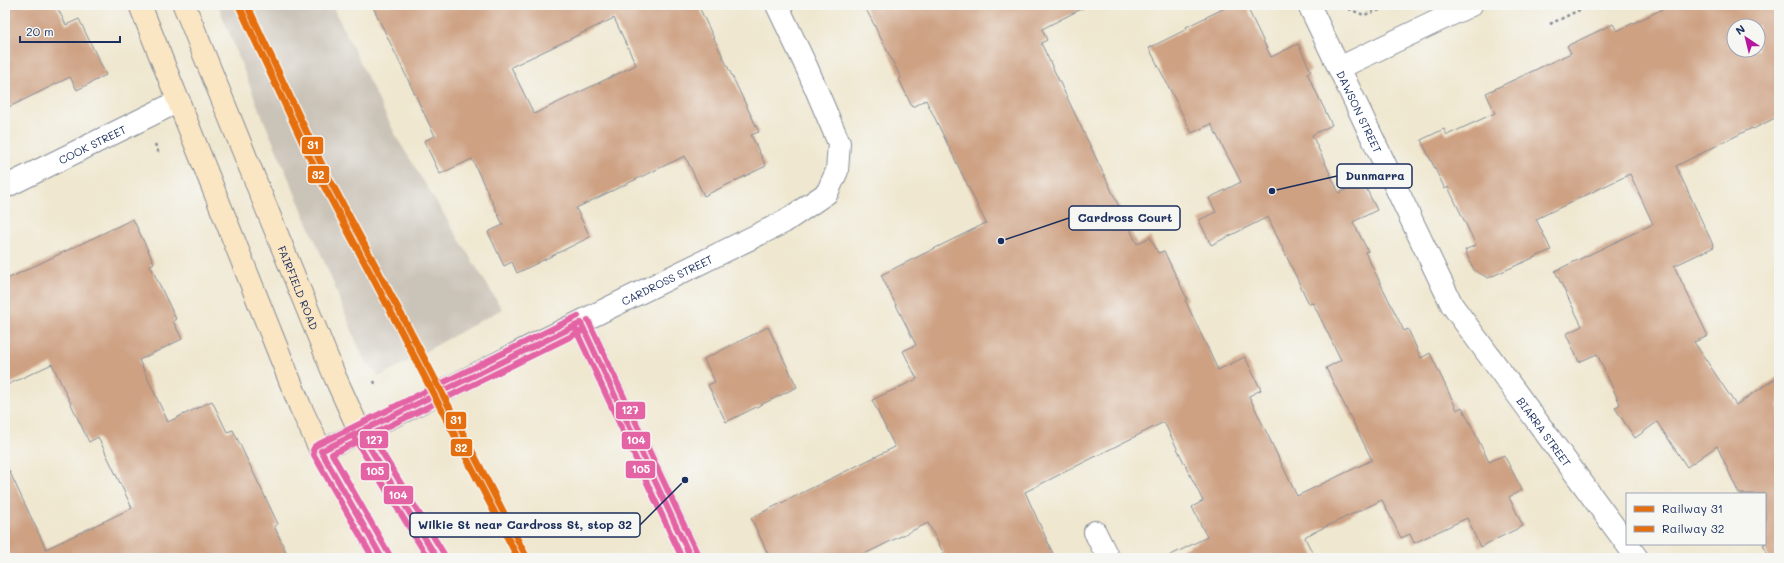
<svg xmlns="http://www.w3.org/2000/svg" width="1784" height="563" font-family="Mali,sans-serif">
	<style>
		.industrial { fill: #cac3b8 }
		.building { fill: #cea183; fill-rule: evenodd }
		.lines { fill: none; stroke-linecap: round; stroke-linejoin: round }
		.minor-casing { stroke: #858b96; stroke-width: 24 }
		.tertiary-casing { stroke: #858b96; stroke-width: 24 }
		.secondary-casing { stroke: #858b96; stroke-width: 24 }
		.path { stroke: #858b96; stroke-width: 2.5; stroke-dasharray: 3 3; stroke-linecap: butt }
		.minor { stroke: #fff; stroke-width: 22 }
		.tertiary { stroke: #fff; stroke-width: 22 }
		.secondary { stroke: #fbe6c4; stroke-width: 22 }
		.bus-1-casing { stroke: #f6f6f2; stroke-width: 9 }
		.bus-2-casing { stroke: #f6f6f2; stroke-width: 9 }
		.bus-3-casing { stroke: #f6f6f2; stroke-width: 9 }
		.bus-1 { stroke: #e463a4; stroke-width: 6 }
		.bus-2 { stroke: #e463a4; stroke-width: 6 }
		.bus-3 { stroke: #e463a4; stroke-width: 6 }
		.rail-1-casing { stroke: #f6f6f2; stroke-width: 10 }
		.rail-2-casing { stroke: #f6f6f2; stroke-width: 10 }
		.rail-1 { stroke: #e56e0f; stroke-width: 7 }
		.rail-2 { stroke: #e56e0f; stroke-width: 7 }
		.labels { text-anchor: middle; dominant-baseline: central; stroke-width: 3; stroke-linejoin: round; paint-order: stroke }
		.street-label { font-size: 11px; fill: #1b2f5e; stroke: #f6f6f2 }
		.leader { fill: none; stroke: #1b2f5e; stroke-width: 1.5 }
		.callout-dot { fill: #1b2f5e; stroke: #f6f6f2; stroke-width: 1.5 }
		.callout { fill: #f6f6f2; stroke: #1b2f5e; stroke-width: 1.5 }
		.callout-label { font-size: 12px; text-anchor: middle; font-weight: bold; fill: #1b2f5e }
		.line-badge { stroke: #f6f6f2; stroke-width: 1.5 }
		.badge-label { font-size: 11px; text-anchor: middle; font-weight: bold; fill: #fff }
	</style>
	<rect width="100%" height="100%" fill="#f6f6f2"/>
	<filter id="ink" filterUnits="userSpaceOnUse"><feTurbulence type="fractalNoise" baseFrequency=".025" numOctaves="2"/><feDisplacementMap in="SourceGraphic" scale="8" xChannelSelector="R" yChannelSelector="G"/><feConvolveMatrix kernelMatrix="1 2 1 2 8 2 1 2 1" color-interpolation-filters="sRGB"/></filter>
	<filter id="wash" filterUnits="userSpaceOnUse"><feTurbulence type="fractalNoise" baseFrequency=".012" numOctaves="4" result="noise"/><feDisplacementMap in="SourceGraphic" scale="16" xChannelSelector="R" yChannelSelector="G"/><feGaussianBlur stdDeviation="0.9" result="paint"/><feColorMatrix in="noise" values="0 0 0 0 0 0 0 0 0 0 0 0 0 0 0 0 0 1.4 0 .05"/><feComposite in="paint" operator="in"/></filter>
	<g filter="url(#wash)">
		<rect width="100%" height="100%" fill="#efe7cf"/>
		<polygon class="industrial" points="218,5 332,5 397,138 502,309 379,377 362,356 332,280 259,109"/>
		<g id="blocks">
			<g class="building">
				<polygon points="5,5 56,5 66,25 79,19 106,75 77,90 70,77 5,109"/>
				<path d="M 372,5 L 698,5 L 759,132 L 751,135 L 766,166 L 704,196 L 685,156 L 576,208 L 590,237 L 517,273 L 512,262 L 504,266 L 488,232 L 503,225 L 472,159 L 440,174 L 424,141 L 435,136 ZM 614,18 L 636,65 L 534,114 L 511,67 Z"/>
				<polygon points="864,5 1089,5 1042,29 1047,40 1041,43 1137,244 1150,237 1158,253 1164,251 1187,299 1185,300 1218,370 1245,357 1261,390 1249,396 1297,496 1372,460 1326,368 1341,360 1313,303 1309,304 1268,217 1211,245 1199,220 1216,212 1209,198 1241,182 1211,124 1192,133 1149,48 1187,29 1186,27 1231,5 1246,5 1271,57 1298,44 1311,71 1307,73 1332,125 1312,135 1339,193 1363,182 1377,210 1353,222 1368,251 1365,252 1404,331 1408,329 1421,358 1430,353 1457,410 1462,407 1489,462 1504,455 1522,490 1509,497 1523,526 1480,547 1467,518 1414,543 1410,534 1401,538 1382,500 1306,536 1305,538 1315,558 1165,558 1207,537 1192,507 1203,501 1164,422 1025,492 1055,558 946,558 928,523 856,558 770,558 751,518 895,447 872,400 917,379 903,351 916,345 881,275 986,223 926,100 912,107 899,79 901,78"/>
				<path d="M 1671,5 L 1779,5 L 1779,116 L 1753,129 L 1752,128 L 1676,166 L 1714,247 L 1674,266 L 1708,336 L 1694,342 L 1736,405 L 1779,376 L 1779,558 L 1769,558 L 1763,544 L 1765,544 L 1765,494 L 1739,494 L 1717,446 L 1687,467 L 1657,422 L 1635,438 L 1615,408 L 1620,404 L 1597,354 L 1579,362 L 1566,334 L 1582,326 L 1555,271 L 1653,224 L 1630,174 L 1536,219 L 1551,250 L 1488,278 L 1474,270 L 1465,250 L 1476,245 L 1448,187 L 1445,189 L 1421,140 L 1444,129 L 1447,135 L 1495,113 L 1486,93 L 1571,53 L 1567,46 L 1613,24 L 1617,31 ZM 1734,26 L 1758,26 L 1758,50 L 1734,50 Z"/>
				<polygon points="133,219 154,263 150,265 176,319 173,321 182,339 139,360 168,422 212,401 227,432 233,430 278,524 274,526 289,558 5,558 5,462 46,549 132,508 98,437 89,442 52,364 5,386 5,280"/>
				<polygon points="768,327 797,387 726,422 708,385 715,382 704,359"/>
			</g>
		</g>
	</g>
	<g filter="url(#ink)">
		<use href="#blocks" fill-opacity="0" stroke="#858b96" stroke-width="1"/>
		<g class="lines">
			<g class="minor-casing">
				<g id="minor">
					<path id="s1" d="M 1309,5 L 1452,305 L 1637,558"/>
					<polyline points="1339,68 1471,5"/>
					<path id="s2" d="M 5,187 L 179,101"/>
					<polyline points="1095,532 1108,558"/>
				</g>
			</g>
			<g class="tertiary-casing">
				<g id="tertiary">
					<polyline points="581,323 691,558"/>
					<path id="s3" d="M 321,451 L 404,411 L 527,348 L 784,222 L 827,193 L 837,171 L 839,143 L 807,68 L 777,5"/>
				</g>
			</g>
			<g class="secondary-casing">
				<g id="secondary">
					<polyline points="140,5 300,406 321,451 382,558"/>
					<path id="s4" d="M 184,5 L 335,377 L 360,432 L 437,558"/>
				</g>
			</g>
			<g class="path">
				<polyline points="1345,5 1346,8 1364,15 1396,5"/>
				<polyline points="1550,24 1590,5"/>
				<polyline points="155,144 159,154"/>
				<polyline points="374,381 376,386"/>
			</g>
			<use href="#minor" class="minor"/>
			<use href="#tertiary" class="tertiary"/>
			<use href="#secondary" class="secondary"/>
			<g class="bus-1-casing">
				<g id="bus-1">
					<polyline points="581,323 691,558"/>
					<polyline points="360,432 437,558"/>
					<polyline points="321,451 581,323"/>
					<polyline points="321,451 382,558"/>
				</g>
			</g>
			<g class="bus-2-casing">
				<g id="bus-2">
					<polyline points="574,326 682,558"/>
					<polyline points="353,436 428,558"/>
					<polyline points="389,554 332,454 584,330"/>
				</g>
			</g>
			<g class="bus-3-casing">
				<g id="bus-3">
					<polyline points="588,320 698,555"/>
					<polyline points="367,428 444,554"/>
					<polyline points="373,558 314,455 313,450 315,446 578,316"/>
				</g>
			</g>
			<use href="#bus-1" class="bus-1"/>
			<use href="#bus-2" class="bus-2"/>
			<use href="#bus-3" class="bus-3"/>
			<g class="rail-1-casing">
				<polyline id="rail-1" points="247,5 322,165 409,329 527,558"/>
			</g>
			<g class="rail-2-casing">
				<polyline id="rail-2" points="240,8 315,169 402,333 518,558"/>
			</g>
			<use href="#rail-1" class="rail-1"/>
			<use href="#rail-2" class="rail-2"/>
		</g>
	</g>
	<g class="labels">
		<g class="street-label">
			<text stroke="none"><textPath href="#s1" startOffset="118">DAWSON STREET</textPath></text>
			<text stroke="none"><textPath href="#s2" startOffset="97">COOK STREET</textPath></text>
			<text stroke="none"><textPath href="#s3" startOffset="386">CARDROSS STREET</textPath></text>
			<text stroke="none"><textPath href="#s4" startOffset="305">FAIRFIELD ROAD</textPath></text>
			<text stroke="none"><textPath href="#s1" startOffset="489">BIARRA STREET</textPath></text>
		</g>
	</g>
	<path class="leader" d="M1272 191L1337 176M1001 241L1069 218M685 480L640 525"/>
	<g class="callout-dot">
		<circle cx="1272" cy="191" r="4"/>
		<circle cx="1001" cy="241" r="4"/>
		<circle cx="685" cy="480" r="4"/>
	</g>
	<g class="callout">
		<rect x="1337" y="164" width="75" height="24" rx="4"/>
		<rect x="1069" y="206" width="111" height="24" rx="4"/>
		<rect x="410" y="513" width="230" height="24" rx="4"/>
	</g>
	<g class="callout-label">
		<text x="1375" y="180">Dunmarra</text>
		<text x="1125" y="222">Cardross Court</text>
		<text x="525" y="529">Wilkie St near Cardross St, stop 32</text>
	</g>
	<g class="line-badge">
		<rect x="301" y="136" width="23" height="19" rx="4" fill="#e56e0f"/>
		<rect x="307" y="165" width="23" height="19" rx="4" fill="#e56e0f"/>
		<rect x="615" y="401" width="31" height="19" rx="4" fill="#e463a4"/>
		<rect x="445" y="411" width="22" height="19" rx="4" fill="#e56e0f"/>
		<rect x="359" y="430" width="30" height="19" rx="4" fill="#e463a4"/>
		<rect x="621" y="431" width="30" height="19" rx="4" fill="#e463a4"/>
		<rect x="450" y="438" width="23" height="19" rx="4" fill="#e56e0f"/>
		<rect x="625" y="460" width="31" height="19" rx="4" fill="#e463a4"/>
		<rect x="360" y="462" width="30" height="19" rx="4" fill="#e463a4"/>
		<rect x="383" y="485" width="31" height="20" rx="4" fill="#e463a4"/>
	</g>
	<g class="badge-label">
		<text x="313" y="149">31</text>
		<text x="318" y="179">32</text>
		<text x="630" y="414">127</text>
		<text x="456" y="424">31</text>
		<text x="374" y="444">127</text>
		<text x="636" y="444">104</text>
		<text x="461" y="452">32</text>
		<text x="641" y="473">105</text>
		<text x="375" y="475">105</text>
		<text x="398" y="499">104</text>
	</g>
	<rect width="1784" height="563" fill="none" stroke="#f6f6f2" stroke-width="20"/>
	<rect x="1626" y="493" width="140" height="52" fill="#f6f6f2" stroke="#9ea6b7"/>
	<rect x="1634" y="506" width="20" height="6" fill="#e56e0f" stroke="#9ea6b7"/>
	<text x="1662" y="513" font-size="12" fill="#1b2f5e">Railway 31</text>
	<rect x="1634" y="526" width="20" height="6" fill="#e56e0f" stroke="#9ea6b7"/>
	<text x="1662" y="533" font-size="12" fill="#1b2f5e">Railway 32</text>
	<g transform="translate(1746 38) rotate(325)"><circle r="19" fill="#f6f6f2" stroke="#9ea6b7"/>
	<path d="M0-3L7 15L0 10L-7 15Z" fill="#b5179e"/>
	<text y="-6" font-size="11" font-weight="bold" text-anchor="middle" fill="#1b2f5e">N</text>
	</g>
	<path d="M20 36v6h100v-6" fill="none" stroke="#1b2f5e" stroke-width="2"/>
	<text x="26" y="36" font-size="12" fill="#1b2f5e" stroke="#f6f6f2" stroke-width="3" paint-order="stroke">20 m</text>
</svg>
